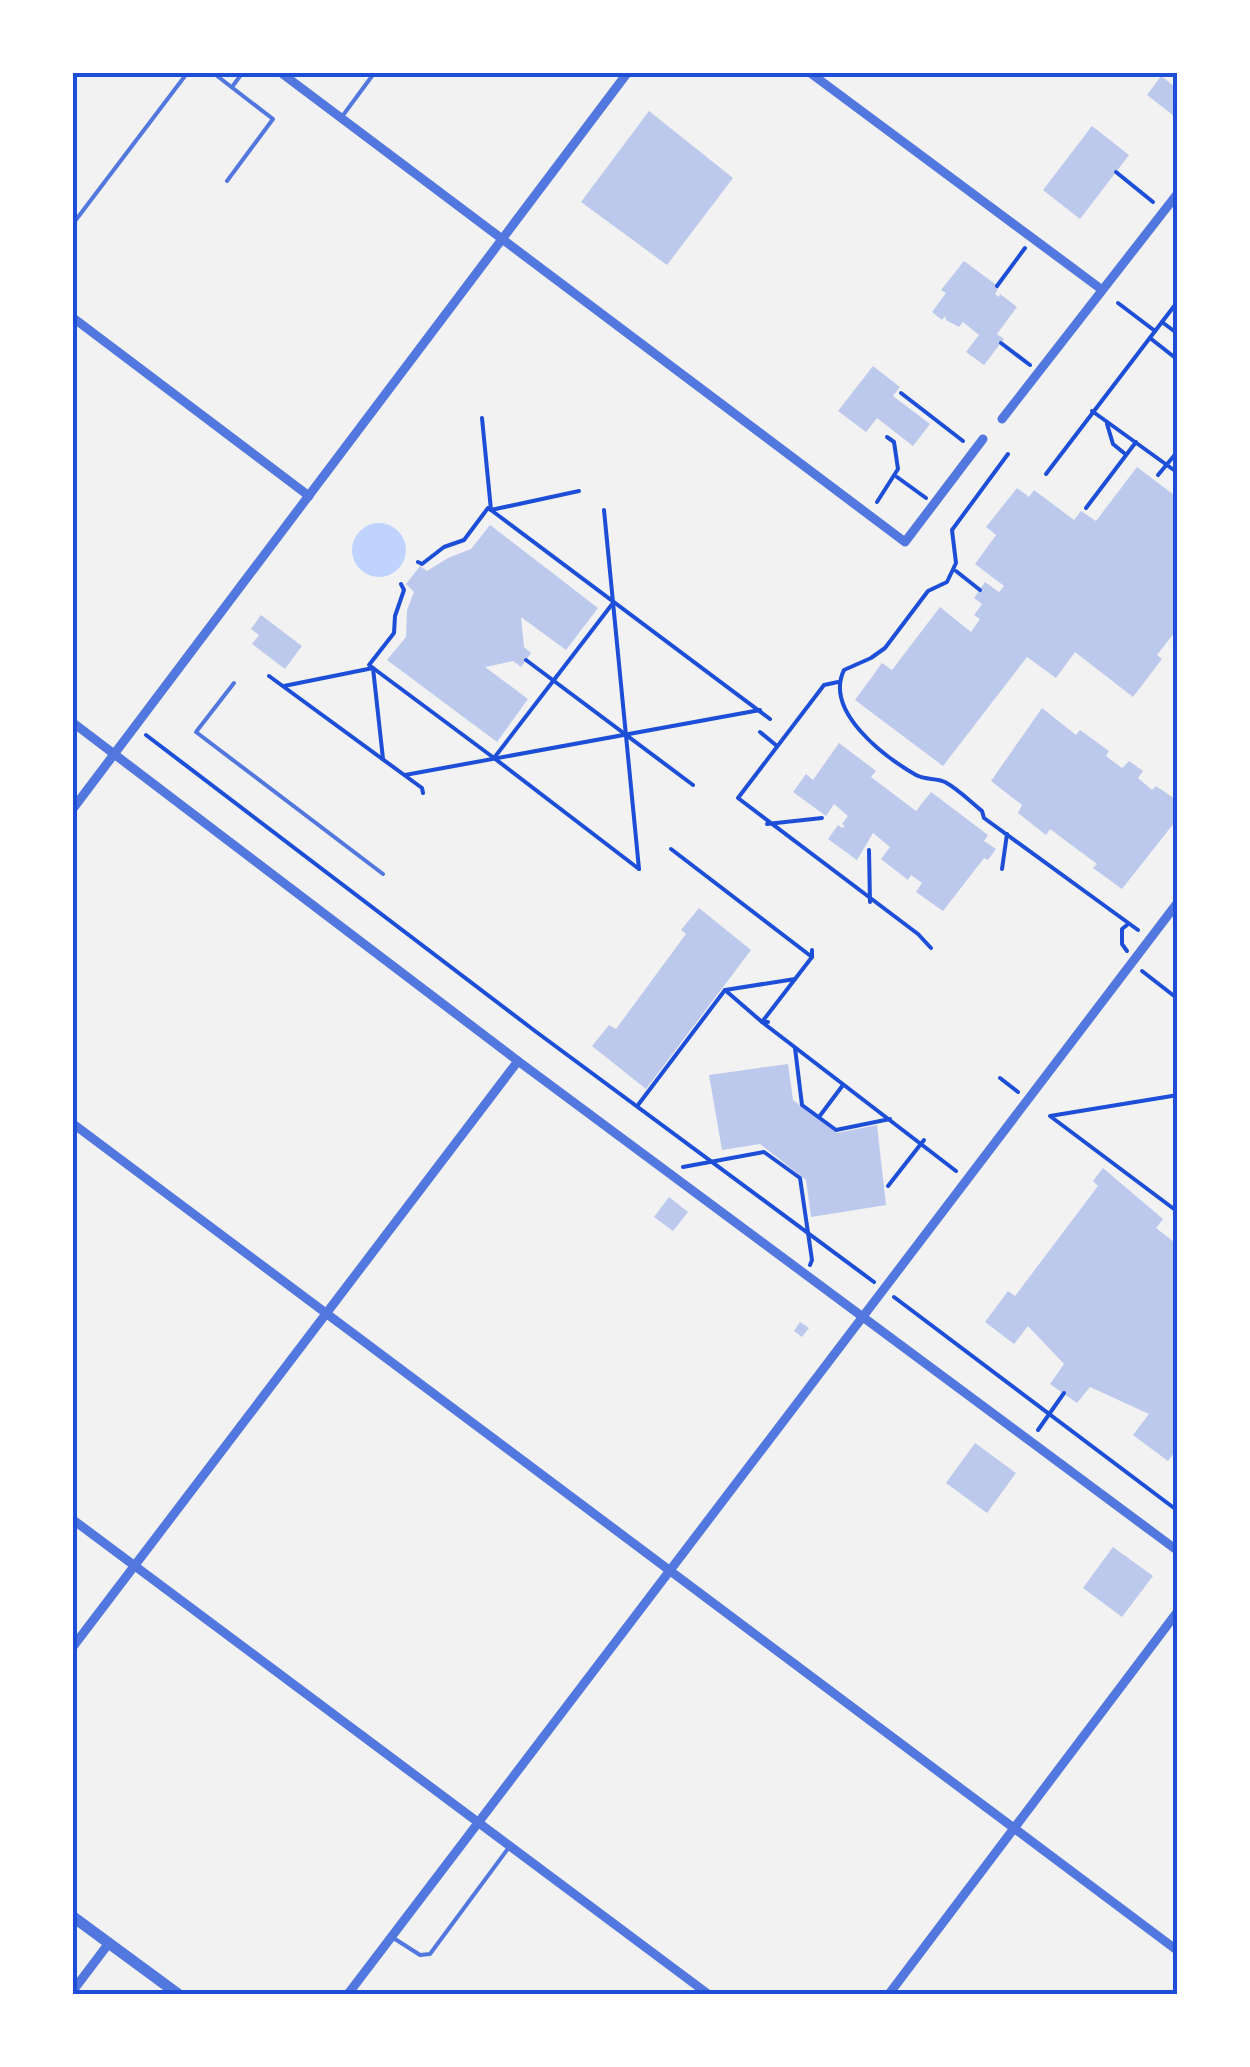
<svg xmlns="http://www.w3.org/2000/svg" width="1250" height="2067" font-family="Lora,serif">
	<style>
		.water { fill: #bfd3fe }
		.building { fill: #bdc9ec }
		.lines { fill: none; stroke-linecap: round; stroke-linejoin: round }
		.path { stroke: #1d4ed8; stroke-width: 4 }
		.service { stroke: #5277de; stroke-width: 4 }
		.minor { stroke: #5277de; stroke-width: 9 }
		.tertiary { stroke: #5277de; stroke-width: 11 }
		.neatline { fill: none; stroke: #1d4ed8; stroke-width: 4 }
	</style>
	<rect width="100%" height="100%" fill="#f2f2f2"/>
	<circle class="water" cx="379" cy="550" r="27"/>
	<g class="building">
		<polygon points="1161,76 1178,89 1178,119 1147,95"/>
		<polygon points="649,111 733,178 667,265 581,202"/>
		<polygon points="1092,126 1129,155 1080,219 1043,190"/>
		<polygon points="964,261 999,287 995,294 999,297 1000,294 1017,307 997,334 1004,339 984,365 966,352 979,335 963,322 959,327 946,320 945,316 942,320 932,312 946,293 941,290"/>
		<polygon points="873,366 900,387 893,396 930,424 913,446 877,418 866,432 838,411"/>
		<polygon points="1137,467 1178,498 1178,628 1157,655 1162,659 1133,697 1075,652 1056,678 1027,657 943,766 855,700 882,663 892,670 940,607 971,632 980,619 974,615 982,604 974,598 985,582 999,592 1004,586 975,564 996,535 986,527 1017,488 1029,497 1034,490 1074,520 1081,511 1096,521"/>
		<polygon points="490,525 598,608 566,650 521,617 524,647 531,653 521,667 513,661 485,667 528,699 497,742 387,660 406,637 407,610 414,592 406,584 420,566 427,571 448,558 471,549"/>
		<polygon points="261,615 302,646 285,669 252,644 259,635 251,629"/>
		<polygon points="1042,708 1076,735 1080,730 1109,751 1106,756 1122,768 1129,761 1143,771 1138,778 1152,790 1156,786 1178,801 1178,818 1122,889 1093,868 1097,864 1050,829 1046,835 1018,813 1022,805 991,781"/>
		<polygon points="839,743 876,771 871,777 916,811 931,792 988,835 984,841 996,849 988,860 984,858 943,911 916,892 922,883 911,875 908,880 881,859 890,847 873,833 857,860 828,839 838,825 842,828 845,826 842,824 848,816 834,804 826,816 793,792 806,774 813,780"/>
		<polygon points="699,908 751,950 646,1089 592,1046 609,1025 616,1029 686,934 681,930"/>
		<polygon points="788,1064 793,1100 837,1133 877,1125 886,1205 811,1217 806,1180 760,1144 722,1150 709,1075"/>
		<polygon points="1103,1168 1163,1219 1156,1228 1178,1245 1178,1448 1168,1461 1133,1435 1149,1414 1090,1387 1077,1403 1050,1384 1064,1364 1028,1326 1014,1344 985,1322 1008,1291 1015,1296 1098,1186 1093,1181"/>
		<polygon points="669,1197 688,1212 673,1231 654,1217"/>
		<polygon points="800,1322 809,1328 802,1337 794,1331"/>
		<polygon points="975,1443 1016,1473 987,1513 946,1483"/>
		<polygon points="1113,1547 1153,1576 1122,1617 1083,1588"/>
	</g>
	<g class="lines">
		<g class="path">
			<polyline points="1116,172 1153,202"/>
			<polyline points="997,286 1025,248"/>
			<polyline points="1118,303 1155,331"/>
			<polyline points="1162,322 1178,334"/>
			<polyline points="1150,338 1178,360"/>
			<polyline points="1001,343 1030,365"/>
			<polyline points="901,393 963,441"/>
			<polyline points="1092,411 1178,473"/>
			<polyline points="482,418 491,510 770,719"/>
			<polyline points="1107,424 1113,444 1124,453"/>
			<path d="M 1008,454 L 952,530 L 956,563 L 947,582 L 928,591 L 885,648 L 871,658 L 844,670 C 824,711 883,756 916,775 C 925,780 936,778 945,782 C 958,789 971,802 982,811 L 984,818 L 1138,930"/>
			<polyline points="1046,474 1178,301"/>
			<polyline points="1158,475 1178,451"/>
			<polyline points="897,477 926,498"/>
			<polyline points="877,502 898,469 894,442 887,437"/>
			<polyline points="1086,508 1136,442"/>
			<polyline points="604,510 639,869"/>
			<polyline points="418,562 422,564 444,547 464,540 488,508 491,510 579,491"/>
			<polyline points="956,571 980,590"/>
			<polyline points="613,603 494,758 639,869"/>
			<polyline points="526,660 693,785"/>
			<polyline points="269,676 422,788 423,793"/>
			<polyline points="838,682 824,685 738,798 918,934 931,948"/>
			<polyline points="284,686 373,668 494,758"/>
			<polyline points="760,732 777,746"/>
			<polyline points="146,735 535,1031 874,1282"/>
			<polyline points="383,759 373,668 369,665 394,633 395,616 404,590 401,584"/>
			<polyline points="405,775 760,710"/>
			<polyline points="767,824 822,818"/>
			<polyline points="671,849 812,957"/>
			<polyline points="869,850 870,902"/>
			<polyline points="1002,869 1007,834"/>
			<polyline points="1127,925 1122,929 1122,944 1127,951"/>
			<polyline points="812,950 812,957 762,1022 956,1171"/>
			<polyline points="1142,971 1178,999"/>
			<polyline points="725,990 762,1022 768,1022"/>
			<polyline points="795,1048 802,1105 836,1130 890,1119"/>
			<polyline points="1000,1078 1018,1092"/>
			<polyline points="1178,1095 1050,1116 1178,1212"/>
			<polyline points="638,1105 725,990 795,979"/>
			<polyline points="819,1117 843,1085"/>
			<polyline points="683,1167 764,1152 800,1178 812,1260 810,1265"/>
			<polyline points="888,1186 924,1140"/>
			<polyline points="894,1297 1178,1511"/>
			<polyline points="1038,1430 1064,1393"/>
		</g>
		<g class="service">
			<polyline points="212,72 273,119 227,181"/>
			<polyline points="232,87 243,72"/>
			<polyline points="341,118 375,72"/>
			<polyline points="72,225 188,72"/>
			<polyline points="234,683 196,732 383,874"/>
			<polyline points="395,1939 420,1955 430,1954 510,1846"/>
		</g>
		<g class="minor">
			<polyline points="280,72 905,542 983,439"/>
			<polyline points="809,72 1101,289"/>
			<polyline points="72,317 309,496"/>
			<polyline points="1002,419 1178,193"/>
			<polyline points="72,722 518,1061 1178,1551"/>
			<polyline points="72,810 628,72"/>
			<polyline points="72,1123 1178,1951"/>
			<polyline points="72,1519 708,1994"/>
			<polyline points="72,1648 518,1061"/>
			<polyline points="72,1992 109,1943"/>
			<polyline points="348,1994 1178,902"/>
			<polyline points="889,1994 1178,1611"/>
		</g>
		<polyline class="tertiary" points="72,1916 178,1994"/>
	</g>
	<rect width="1250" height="2067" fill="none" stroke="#ffffff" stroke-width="150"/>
	<rect x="75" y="75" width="1100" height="1917" class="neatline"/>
</svg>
